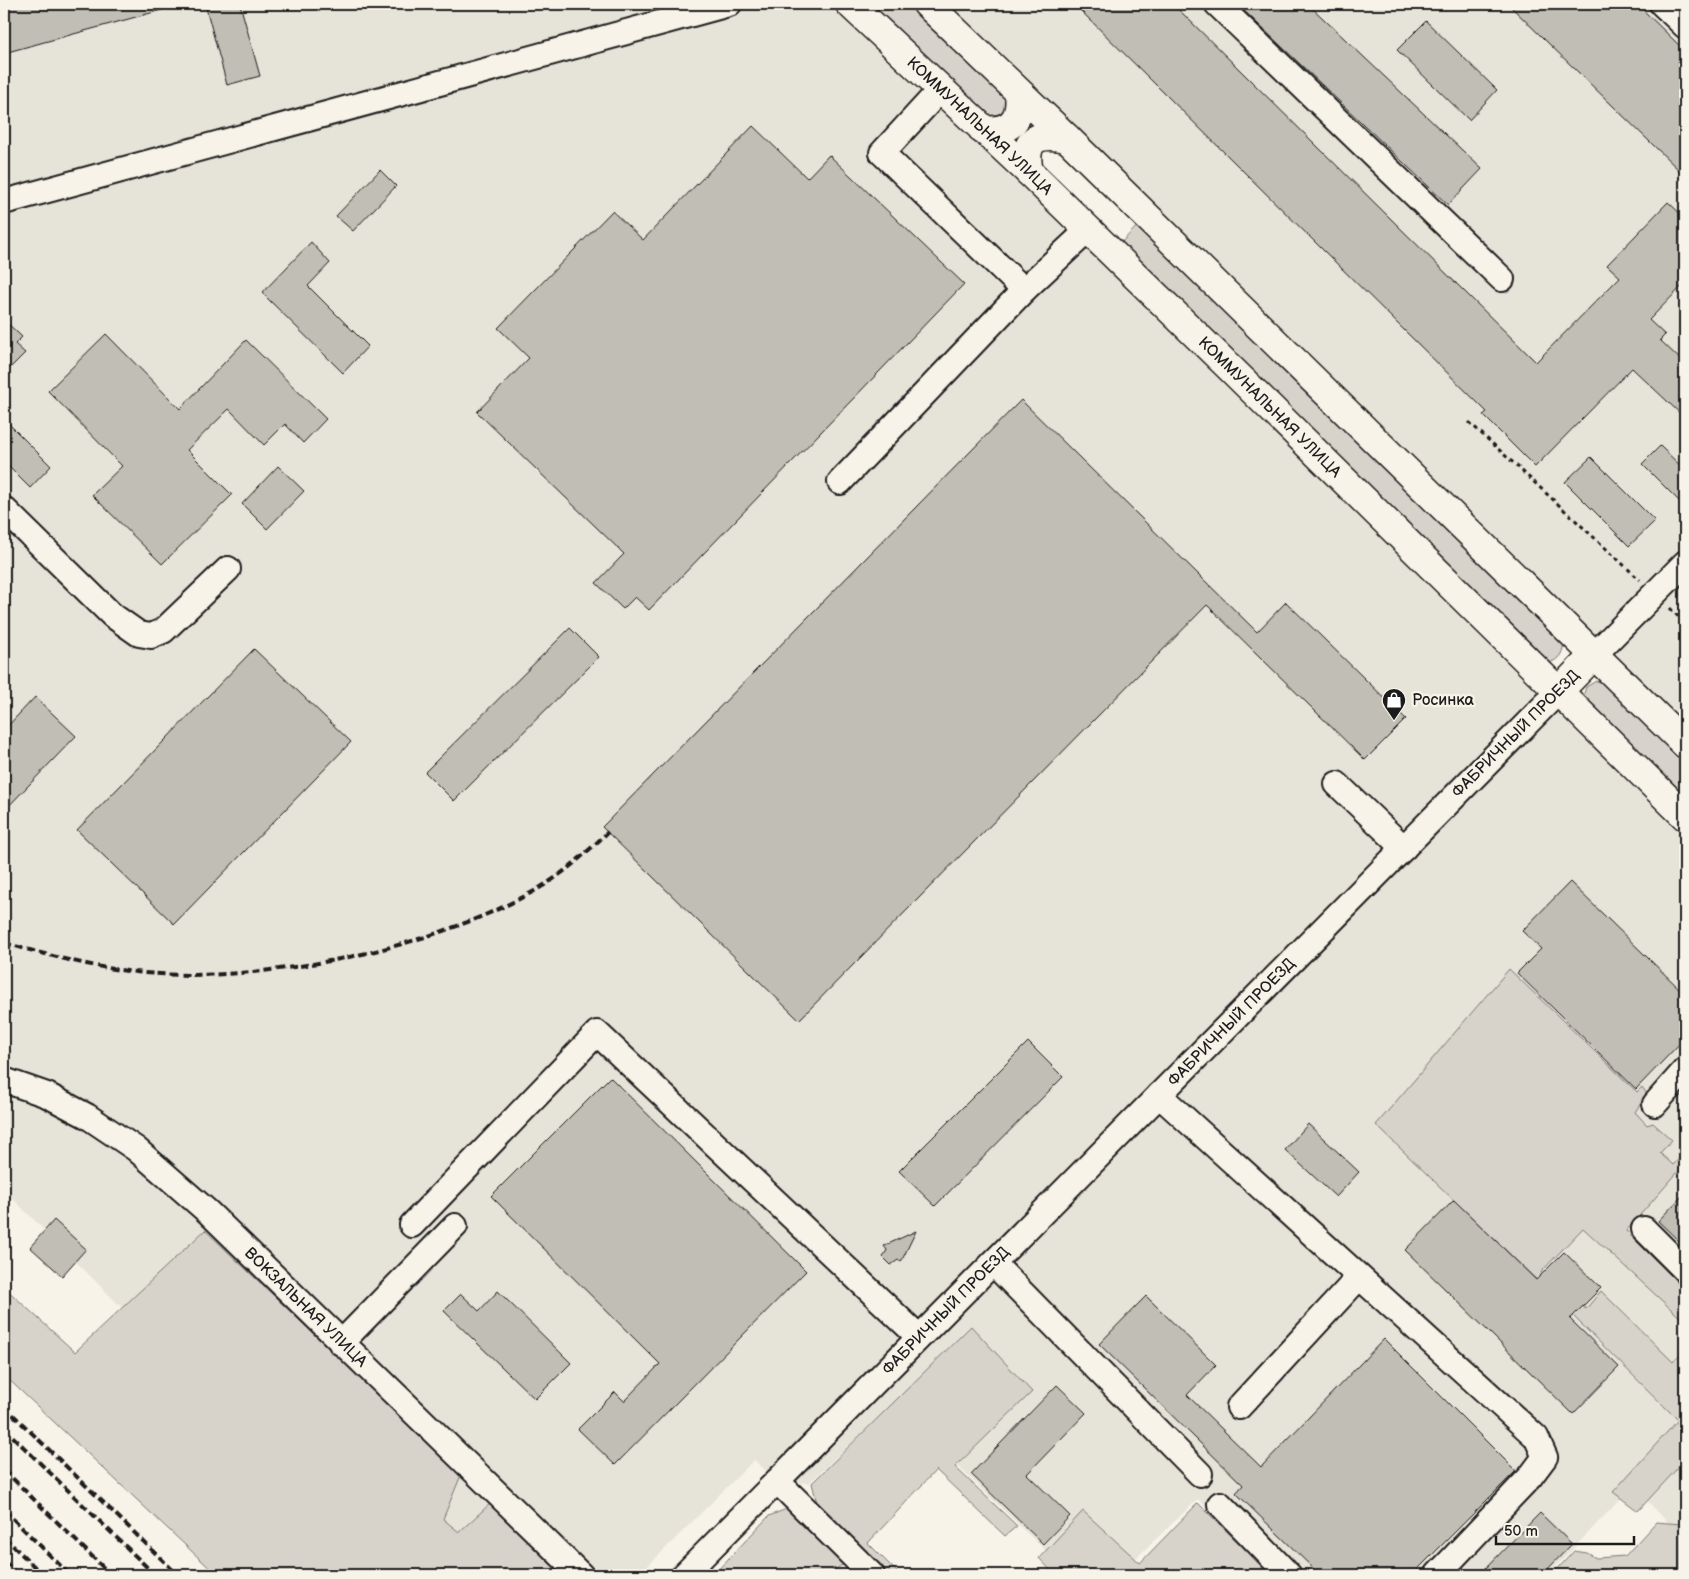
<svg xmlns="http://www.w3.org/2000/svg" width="1689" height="1579" font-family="'Balsamiq Sans',sans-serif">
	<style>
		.built { fill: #e6e3d9 }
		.green { fill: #d7d3cb; stroke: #7a7874 }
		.building { fill: #c0beb5; stroke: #1c1c1c }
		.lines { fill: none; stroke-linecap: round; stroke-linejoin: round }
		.minor-casing { stroke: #1c1c1c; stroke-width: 28 }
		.major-casing { stroke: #1c1c1c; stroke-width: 31 }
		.path { stroke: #1c1c1c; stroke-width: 3; stroke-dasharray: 4 4; stroke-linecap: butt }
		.minor { stroke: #f7f3e8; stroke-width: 24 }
		.major { stroke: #f7f3e8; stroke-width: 28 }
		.rail { stroke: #1c1c1c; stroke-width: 4; stroke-dasharray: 8 4; stroke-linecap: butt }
		.labels { text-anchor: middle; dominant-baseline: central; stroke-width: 4.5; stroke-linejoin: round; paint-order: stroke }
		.street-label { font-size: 16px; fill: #1c1c1c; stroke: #f7f3e8 }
		.poi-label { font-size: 16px; fill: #1c1c1c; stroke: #f7f3e8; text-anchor: start }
	</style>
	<rect width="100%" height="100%" fill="#f7f3e8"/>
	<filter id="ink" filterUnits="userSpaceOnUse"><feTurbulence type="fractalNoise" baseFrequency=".02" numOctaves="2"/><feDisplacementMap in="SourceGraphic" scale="10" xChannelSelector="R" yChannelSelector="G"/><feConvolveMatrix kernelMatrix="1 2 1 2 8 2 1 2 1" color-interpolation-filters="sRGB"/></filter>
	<g filter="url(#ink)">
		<g class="built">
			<polygon points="4,4 838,4 1685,838 1685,1540 1633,1486 1548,1575 1274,1575 1198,1499 1118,1575 1071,1575 893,1404 809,1483 777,1481 754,1460 639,1575 390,1575 4,1190"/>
			<polygon points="948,4 1685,4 1685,724"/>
		</g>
		<g class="green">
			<polygon points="868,4 916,4 1009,94 1008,113 991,120"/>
			<path d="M 1140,223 L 1563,640 C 1565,651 1559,661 1548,663 L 1118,246 Z"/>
			<polygon points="1596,681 1607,683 1685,759 1685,803 1583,697 1586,687"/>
			<polygon points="1509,969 1637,1092 1642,1087 1647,1094 1635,1112 1647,1125 1653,1123 1672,1140 1660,1153 1673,1165 1685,1152 1685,1164 1626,1231 1685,1290 1685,1322 1583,1228 1541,1272 1550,1283 1544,1287 1376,1125"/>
			<polygon points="205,1230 461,1475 443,1519 459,1532 491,1503 568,1575 217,1575 4,1375 4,1287 75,1352"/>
			<polygon points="1601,1291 1673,1362 1678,1356 1685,1358 1685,1460 1638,1511 1613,1492 1678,1420 1561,1304 1569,1295 1586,1309"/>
			<polygon points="971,1326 1032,1392 955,1467 1017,1526 1005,1536 936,1470 868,1543 900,1575 889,1575 818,1507 812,1483"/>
			<polygon points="1198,1503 1271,1575 1055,1575 1039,1558 1083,1511 1140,1563"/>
			<polygon points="789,1508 844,1564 826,1575 713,1575 769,1516"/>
			<polygon points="1685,1518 1685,1575 1552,1575 1574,1551 1587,1553 1596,1558 1625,1556 1656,1522 1681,1524"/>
		</g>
		<g class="building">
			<polygon points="4,4 169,4 169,8 4,53"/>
			<polygon points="205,4 240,4 260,76 227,85"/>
			<polygon points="1074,4 1173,4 1536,362 1620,277 1607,265 1668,202 1685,218 1685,283 1649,320 1665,335 1660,340 1685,364 1685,418 1632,368 1535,467 1483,415 1487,412"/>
			<polygon points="1237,4 1308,4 1482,169 1448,205"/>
			<polygon points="1508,4 1637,4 1685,51 1685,176"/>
			<polygon points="1426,21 1497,90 1469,120 1397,50"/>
			<polygon points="753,126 807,178 829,155 964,284 649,610 635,597 623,609 596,583 624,554 477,412 529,358 498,328 612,211 643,240"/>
			<polygon points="380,170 396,186 353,231 336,216"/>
			<polygon points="311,242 330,263 308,286 368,346 343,373 262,293"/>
			<polygon points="4,320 22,337 15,344 25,353 4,374"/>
			<polygon points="106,334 180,409 246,340 326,419 303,443 285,424 264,445 229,409 187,450 232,495 162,564 92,495 122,466 48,391"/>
			<polygon points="1021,400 1257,632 1286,602 1406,719 1365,760 1207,605 799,1020 602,827"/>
			<polygon points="4,419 51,466 30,488 4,462"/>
			<polygon points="1660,446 1685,470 1685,507 1642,464"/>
			<polygon points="1591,457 1655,521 1629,546 1565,482"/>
			<polygon points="278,466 304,491 267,529 242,504"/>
			<polygon points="570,628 599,657 454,801 425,772"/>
			<polygon points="254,649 351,742 174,924 77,830"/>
			<polygon points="35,697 76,736 4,811 4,730"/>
			<polygon points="1570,882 1685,994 1685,1038 1636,1089 1517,973 1541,949 1522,931"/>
			<polygon points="1028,1042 1063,1077 935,1206 899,1171"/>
			<polygon points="610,1077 806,1271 615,1465 578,1429 615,1392 624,1401 660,1364 491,1196"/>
			<polygon points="1308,1124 1359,1172 1336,1197 1285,1150"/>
			<polygon points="1685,1193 1685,1247 1658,1221"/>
			<polygon points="1454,1200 1536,1280 1564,1252 1601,1288 1570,1319 1619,1367 1573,1414 1405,1250"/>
			<polygon points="54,1220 86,1249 62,1276 30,1247"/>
			<polygon points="916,1231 901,1262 898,1260 891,1265 883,1257 887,1250 884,1246"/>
			<polygon points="498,1291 571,1363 535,1399 444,1311 461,1294 479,1311"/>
			<polygon points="1146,1296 1216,1365 1187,1395 1261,1467 1384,1339 1516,1471 1412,1575 1320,1575 1236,1493 1243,1485 1099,1344"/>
			<polygon points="1057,1385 1086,1413 1027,1474 1070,1516 1043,1544 971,1474"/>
			<polygon points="1540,1513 1572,1544 1542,1575 1479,1575"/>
		</g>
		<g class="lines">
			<g class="minor-casing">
				<g id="minor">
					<polyline points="1217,4 1502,279"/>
					<polyline points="1662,4 1685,26"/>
					<polyline points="940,90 882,153 1024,290"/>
					<polyline points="4,202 729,4"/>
					<polyline points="840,482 1024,290 1088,230"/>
					<polyline points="4,509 112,615 139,634 151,636 163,631 228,569"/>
					<polyline points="1594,655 1685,563"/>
					<polyline points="1337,784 1404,848"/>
					<path id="s1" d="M 4,1080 L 47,1095 L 87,1116 L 136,1149 L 208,1212 L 581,1575"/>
					<polyline points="1159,1095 1536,1437 1545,1457 1530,1477 1437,1575"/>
					<polyline points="1655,1104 1685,1070"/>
					<polyline points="412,1225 597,1033 919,1337"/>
					<polyline points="1644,1229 1685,1270"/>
					<polyline points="993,1263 1200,1474"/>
					<polyline points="341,1343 455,1226"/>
					<polyline points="1239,1407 1359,1277"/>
					<polyline points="777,1481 872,1575"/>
					<polyline points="1220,1504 1289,1575"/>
					<path id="s2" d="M 684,1575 L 1559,691"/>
				</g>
			</g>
			<g class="major-casing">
				<g id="major">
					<path id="s3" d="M 850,4 L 1029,172 L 1229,367 L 1685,816"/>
					<polyline points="927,4 1067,138 1685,744"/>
					<path d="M 983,130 C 1011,133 1022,119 1019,93"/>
					<path d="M 1029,172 C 1022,139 1037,132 1067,138"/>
					<polyline points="1559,691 1594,655"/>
				</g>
			</g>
			<g class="path">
				<polyline points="1469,422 1640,580"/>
				<polyline points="1670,608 1685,624"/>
			</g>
			<use href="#minor" class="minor"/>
			<use href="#major" class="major"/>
			<g class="rail">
				<path d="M 4,943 C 49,955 89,967 136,972 C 257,986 436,949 541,887 C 566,872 587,852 608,832"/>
				<polyline points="4,1406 178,1575"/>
				<polyline points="4,1428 155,1575"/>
				<polyline points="4,1470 111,1575"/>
				<polyline points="4,1510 70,1575"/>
				<polyline points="4,1537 43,1575"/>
				<polyline points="4,1561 18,1575"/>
			</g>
		</g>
	</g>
	<defs>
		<g id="shop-pin" transform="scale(1.25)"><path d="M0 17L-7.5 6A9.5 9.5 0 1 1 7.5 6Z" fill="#1c1c1c" stroke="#f7f3e8"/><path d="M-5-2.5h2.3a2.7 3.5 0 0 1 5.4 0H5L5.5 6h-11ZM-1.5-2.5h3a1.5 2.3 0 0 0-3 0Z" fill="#fff"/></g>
	</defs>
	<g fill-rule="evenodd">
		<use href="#shop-pin" x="1394" y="700"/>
	</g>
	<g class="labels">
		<g class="street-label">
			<text stroke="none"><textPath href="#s3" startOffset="178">КОММУНАЛЬНАЯ УЛИЦА</textPath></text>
			<text stroke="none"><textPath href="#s3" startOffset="582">КОММУНАЛЬНАЯ УЛИЦА</textPath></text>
			<text transform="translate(1516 734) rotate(-45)">ФАБРИЧНЫЙ ПРОЕЗД</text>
			<text stroke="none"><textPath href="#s2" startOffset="778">ФАБРИЧНЫЙ ПРОЕЗД</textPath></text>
			<text stroke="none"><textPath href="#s1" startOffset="382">ВОКЗАЛЬНАЯ УЛИЦА</textPath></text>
			<text stroke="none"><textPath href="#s2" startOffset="372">ФАБРИЧНЫЙ ПРОЕЗД</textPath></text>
		</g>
		<g class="poi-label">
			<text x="1412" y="700">Росинка</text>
		</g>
	</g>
	<rect width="1689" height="1579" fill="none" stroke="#f7f3e8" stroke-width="20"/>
	<rect x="10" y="10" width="1669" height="1559" fill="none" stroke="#1c1c1c" stroke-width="2" filter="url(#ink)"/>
	<path d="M1496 1536v8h138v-8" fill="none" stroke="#1c1c1c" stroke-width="2.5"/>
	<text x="1504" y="1536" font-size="15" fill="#1c1c1c" stroke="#f7f3e8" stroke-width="4" paint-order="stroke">50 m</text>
</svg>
